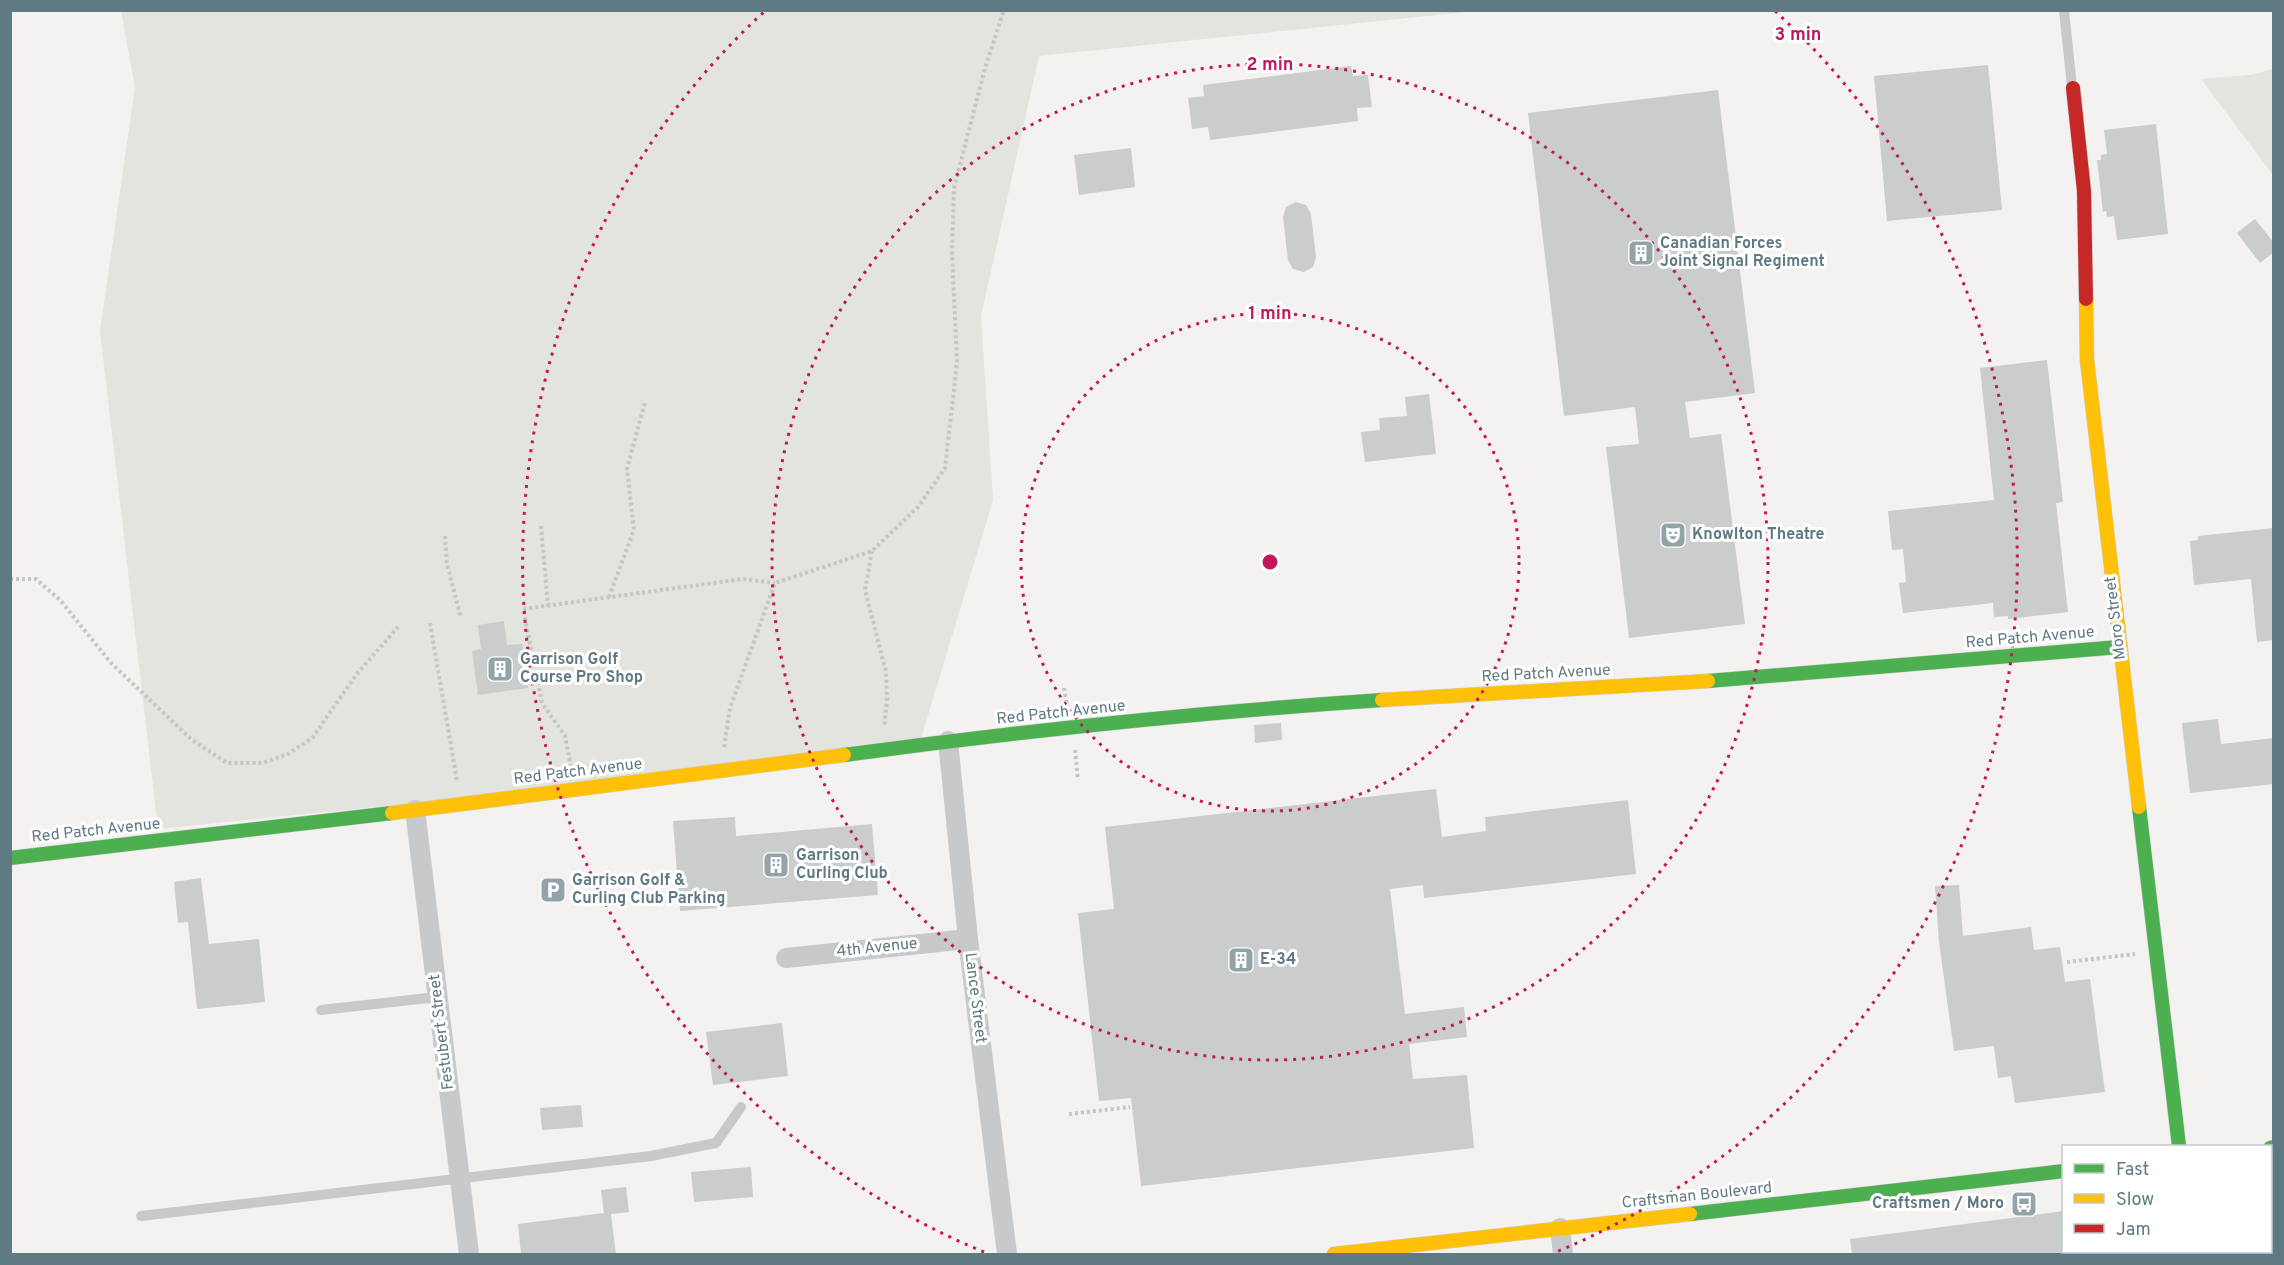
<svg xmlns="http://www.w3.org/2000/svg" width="2284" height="1265" font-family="Overpass,sans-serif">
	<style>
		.green { fill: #e2e4dd }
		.building { fill: #cacdcc }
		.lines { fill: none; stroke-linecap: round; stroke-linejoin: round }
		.fast-casing { stroke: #cfd0d0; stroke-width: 15 }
		.slow-casing { stroke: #cfd0d0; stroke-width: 15 }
		.jam-casing { stroke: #cfd0d0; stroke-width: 15 }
		.path { stroke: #c5c7c6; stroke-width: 4; stroke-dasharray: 3 3; stroke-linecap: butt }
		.lane { stroke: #c8c9ca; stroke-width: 10 }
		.street { stroke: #c8c9ca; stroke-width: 20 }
		.fast { stroke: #4caf50; stroke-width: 14 }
		.slow { stroke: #ffc107; stroke-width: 14 }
		.jam { stroke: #c62828; stroke-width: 14 }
		.ring { fill: none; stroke: #c2185b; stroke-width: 3; stroke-dasharray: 3 6 }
		.labels { text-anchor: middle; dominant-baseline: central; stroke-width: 6; stroke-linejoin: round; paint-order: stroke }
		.poi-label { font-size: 16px; font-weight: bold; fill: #607a83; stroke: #fff; text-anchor: start }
		.street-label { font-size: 16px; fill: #607a83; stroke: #fff }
		.centre { fill: #c2185b; stroke: #fff; stroke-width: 3 }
		.ring-label { font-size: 18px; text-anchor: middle; font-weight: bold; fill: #c2185b; stroke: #fff; stroke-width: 6; stroke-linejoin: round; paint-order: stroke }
	</style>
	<rect width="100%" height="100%" fill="#f3f2f0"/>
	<g class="green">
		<polygon points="121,11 1476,11 1039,56 981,316 993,500 917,752 158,829 100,331 135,87"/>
		<polygon points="2273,69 2273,175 2201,79 2250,75"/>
	</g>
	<g class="building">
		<polygon points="1988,65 2002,210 1887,221 1874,76"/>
		<polygon points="1351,66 1353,76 1368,75 1372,107 1357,108 1358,121 1210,140 1208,127 1192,129 1188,98 1204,96 1203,85"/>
		<polygon points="1718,90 1755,393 1685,402 1690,438 1721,434 1745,624 1629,638 1606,447 1639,444 1635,407 1564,416 1528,113"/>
		<polygon points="2156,124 2168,234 2117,240 2114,216 2107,217 2106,211 2103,212 2097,160 2101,160 2101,155 2107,154 2104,130"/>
		<polygon points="1131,148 1135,187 1079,195 1074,155"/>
		<polygon points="1296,202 1306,205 1311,214 1316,257 1313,267 1304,272 1293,269 1288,260 1283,217 1286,207"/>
		<polygon points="2255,219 2274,243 2274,252 2260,263 2237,233"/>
		<polygon points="2047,360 2063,502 2056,503 2068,612 2008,619 2008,616 1994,617 1993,603 1903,613 1899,583 1906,582 1903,549 1892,550 1888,511 1994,500 1980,368"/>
		<polygon points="1429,394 1436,454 1365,462 1361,432 1380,430 1379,418 1407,416 1405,397"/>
		<polygon points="2274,528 2274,640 2257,642 2251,579 2194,585 2190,541 2198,540 2198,536"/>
		<polygon points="504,621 507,645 522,644 528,688 478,695 472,651 481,649 478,625"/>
		<polygon points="2218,719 2221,744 2274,738 2274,784 2190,793 2182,723"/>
		<polygon points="1281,723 1282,740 1255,743 1254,725"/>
		<polygon points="1436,789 1442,837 1486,831 1485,817 1628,800 1636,874 1424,898 1423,885 1390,889 1405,1014 1464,1007 1467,1037 1409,1044 1413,1079 1467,1075 1474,1148 1141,1186 1131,1098 1099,1101 1078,913 1114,909 1105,827"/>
		<polygon points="735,817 736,836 872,824 878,895 680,911 673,821"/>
		<polygon points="201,878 209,944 259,939 265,1002 197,1009 188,922 178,923 174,882"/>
		<polygon points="1959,885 1963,936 2031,927 2034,950 2060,947 2065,982 2090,979 2105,1092 2015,1103 2011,1076 1998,1078 1994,1046 1954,1051 1939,942 1935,886"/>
		<polygon points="782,1023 788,1076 713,1085 706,1032"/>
		<polygon points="581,1105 583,1127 542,1130 540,1108"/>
		<polygon points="751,1167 753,1197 694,1202 691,1172"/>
		<polygon points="626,1187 629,1212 611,1214 616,1254 521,1254 518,1224 604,1213 601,1190"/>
		<polygon points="2064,1211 2064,1254 1852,1254 1850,1239"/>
	</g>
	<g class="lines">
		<g class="fast-casing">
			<g id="fast">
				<polyline points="1708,681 2119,647"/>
				<path d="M 844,755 C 1022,731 1202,712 1382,700"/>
				<polyline points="2139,807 2179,1146"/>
				<polyline points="10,858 392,813"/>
				<polyline points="2270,1148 2274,1147"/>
				<polyline points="1690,1214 2064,1171"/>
			</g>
		</g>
		<g class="slow-casing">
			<g id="slow">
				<polyline points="2086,299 2087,360 2139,807"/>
				<polyline points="1382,700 1708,681"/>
				<polyline points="392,813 844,755"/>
				<polyline points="1334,1254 1690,1214"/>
			</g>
		</g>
		<g class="jam-casing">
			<polyline id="jam" points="2073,88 2084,191 2086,299"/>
		</g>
		<g class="path">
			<polyline points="541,526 548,606"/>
			<polyline points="445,536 447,564 461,618"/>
			<polyline points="872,551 865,590 886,672 887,700 884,727"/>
			<polyline points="10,579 36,579 61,601 111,663 192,740 227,763 262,763 288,754 313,737 356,675 398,627"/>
			<polyline points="609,597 634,530 627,469 645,402"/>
			<polyline points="430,623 457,781"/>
			<polyline points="1064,688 1067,705"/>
			<polyline points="724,747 730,708 775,583 872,551 918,507 945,468 957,363 952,252 954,188 985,68 1004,10"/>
			<polyline points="1075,750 1078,780"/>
			<polyline points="571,767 565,736 542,703 523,609 742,579 775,583"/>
			<polyline points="2067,962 2135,954"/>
			<polyline points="1069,1114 1130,1107"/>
		</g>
		<g class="lane">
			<polyline points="2064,10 2072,87"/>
			<polyline points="321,1010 437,997"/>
			<polyline points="141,1216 651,1156 716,1143 741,1107"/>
		</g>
		<g class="street">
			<polyline points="948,741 968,939 1007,1254"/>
			<polyline points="415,810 469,1254"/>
			<polyline points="786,958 968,939"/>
			<polyline points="1560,1228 1563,1254"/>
			<polyline points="2190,1252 2190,1254"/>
		</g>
		<use href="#fast" class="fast"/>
		<use href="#slow" class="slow"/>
		<use href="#jam" class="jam"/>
	</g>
	<g class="ring">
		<circle cx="1270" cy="562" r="249"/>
		<circle cx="1270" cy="562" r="498"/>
		<path d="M984 1252A747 747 0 0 1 765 11M1775 11A747 747 0 0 1 1556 1252"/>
	</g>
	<defs>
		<g id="building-square" transform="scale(1.35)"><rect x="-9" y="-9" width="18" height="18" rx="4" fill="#93a4a9" stroke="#fff"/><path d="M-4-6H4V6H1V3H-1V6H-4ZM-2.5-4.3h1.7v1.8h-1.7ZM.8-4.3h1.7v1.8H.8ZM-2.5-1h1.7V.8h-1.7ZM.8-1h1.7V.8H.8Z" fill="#fff"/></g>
		<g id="theatre-square" transform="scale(1.35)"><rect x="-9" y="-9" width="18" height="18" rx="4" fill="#93a4a9" stroke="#fff"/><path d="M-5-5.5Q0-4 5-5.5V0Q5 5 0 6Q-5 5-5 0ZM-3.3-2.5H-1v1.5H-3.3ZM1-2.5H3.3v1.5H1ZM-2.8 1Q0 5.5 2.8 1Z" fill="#fff"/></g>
		<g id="parking-square" transform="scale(1.35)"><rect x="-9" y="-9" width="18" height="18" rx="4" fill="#93a4a9" stroke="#fff"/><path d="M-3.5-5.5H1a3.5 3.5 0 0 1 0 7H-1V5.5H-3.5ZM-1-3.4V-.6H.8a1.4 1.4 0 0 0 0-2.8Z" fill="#fff"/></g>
		<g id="bus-square" transform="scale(1.35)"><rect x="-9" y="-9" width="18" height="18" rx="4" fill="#93a4a9" stroke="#fff"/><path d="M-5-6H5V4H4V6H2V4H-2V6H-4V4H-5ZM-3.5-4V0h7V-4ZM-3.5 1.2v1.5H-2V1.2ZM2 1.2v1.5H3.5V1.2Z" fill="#fff"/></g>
	</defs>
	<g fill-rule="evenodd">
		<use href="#building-square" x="1641" y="253"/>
		<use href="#theatre-square" x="1673" y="535"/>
		<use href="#building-square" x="500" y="669"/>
		<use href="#building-square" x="776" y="865"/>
		<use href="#parking-square" x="553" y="890"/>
		<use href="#building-square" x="1241" y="960"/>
		<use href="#bus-square" x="2024" y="1204"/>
	</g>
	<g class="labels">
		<g class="poi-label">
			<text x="1660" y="244">Canadian Forces<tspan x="1660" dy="18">Joint Signal Regiment</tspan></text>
			<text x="1692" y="535">Knowlton Theatre</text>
			<text x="520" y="660">Garrison Golf<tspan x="520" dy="18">Course Pro Shop</tspan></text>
			<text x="796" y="856">Garrison<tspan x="796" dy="18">Curling Club</tspan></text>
			<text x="572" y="881">Garrison Golf &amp;<tspan x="572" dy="18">Curling Club Parking</tspan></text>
			<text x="1260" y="960">E-34</text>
			<text x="2004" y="1204" text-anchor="end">Craftsmen / Moro</text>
		</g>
		<g class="street-label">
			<text transform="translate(2116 618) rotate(-97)">Moro Street</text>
			<text transform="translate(2030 638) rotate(-5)">Red Patch Avenue</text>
			<text transform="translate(1546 674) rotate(-3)">Red Patch Avenue</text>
			<text transform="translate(1061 713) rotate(-6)">Red Patch Avenue</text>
			<text transform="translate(578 772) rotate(-7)">Red Patch Avenue</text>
			<text transform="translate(96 831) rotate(-6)">Red Patch Avenue</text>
			<text transform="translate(877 948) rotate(-6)">4th Avenue</text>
			<text transform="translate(975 998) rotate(83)">Lance Street</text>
			<text transform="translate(442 1032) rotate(-97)">Festubert Street</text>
			<text transform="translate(1697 1196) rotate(-6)">Craftsman Boulevard</text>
		</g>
	</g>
	<circle cx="1270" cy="562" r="9" class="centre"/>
	<g class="ring-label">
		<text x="1798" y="40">3 min</text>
		<text x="1270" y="70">2 min</text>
		<text x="1270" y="319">1 min</text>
	</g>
	<rect width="2284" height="1265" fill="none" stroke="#607a83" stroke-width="24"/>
	<rect x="2062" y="1145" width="210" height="108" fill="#ffffff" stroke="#bfcacd" stroke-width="1.5"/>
	<rect x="2074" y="1164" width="30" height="9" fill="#4caf50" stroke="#bfcacd" stroke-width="1.5"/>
	<text x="2116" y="1175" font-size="18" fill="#607a83">Fast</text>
	<rect x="2074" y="1194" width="30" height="9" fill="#ffc107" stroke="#bfcacd" stroke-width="1.5"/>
	<text x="2116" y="1205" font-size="18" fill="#607a83">Slow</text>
	<rect x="2074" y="1224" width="30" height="9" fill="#c62828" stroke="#bfcacd" stroke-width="1.5"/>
	<text x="2116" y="1235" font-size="18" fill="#607a83">Jam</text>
</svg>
